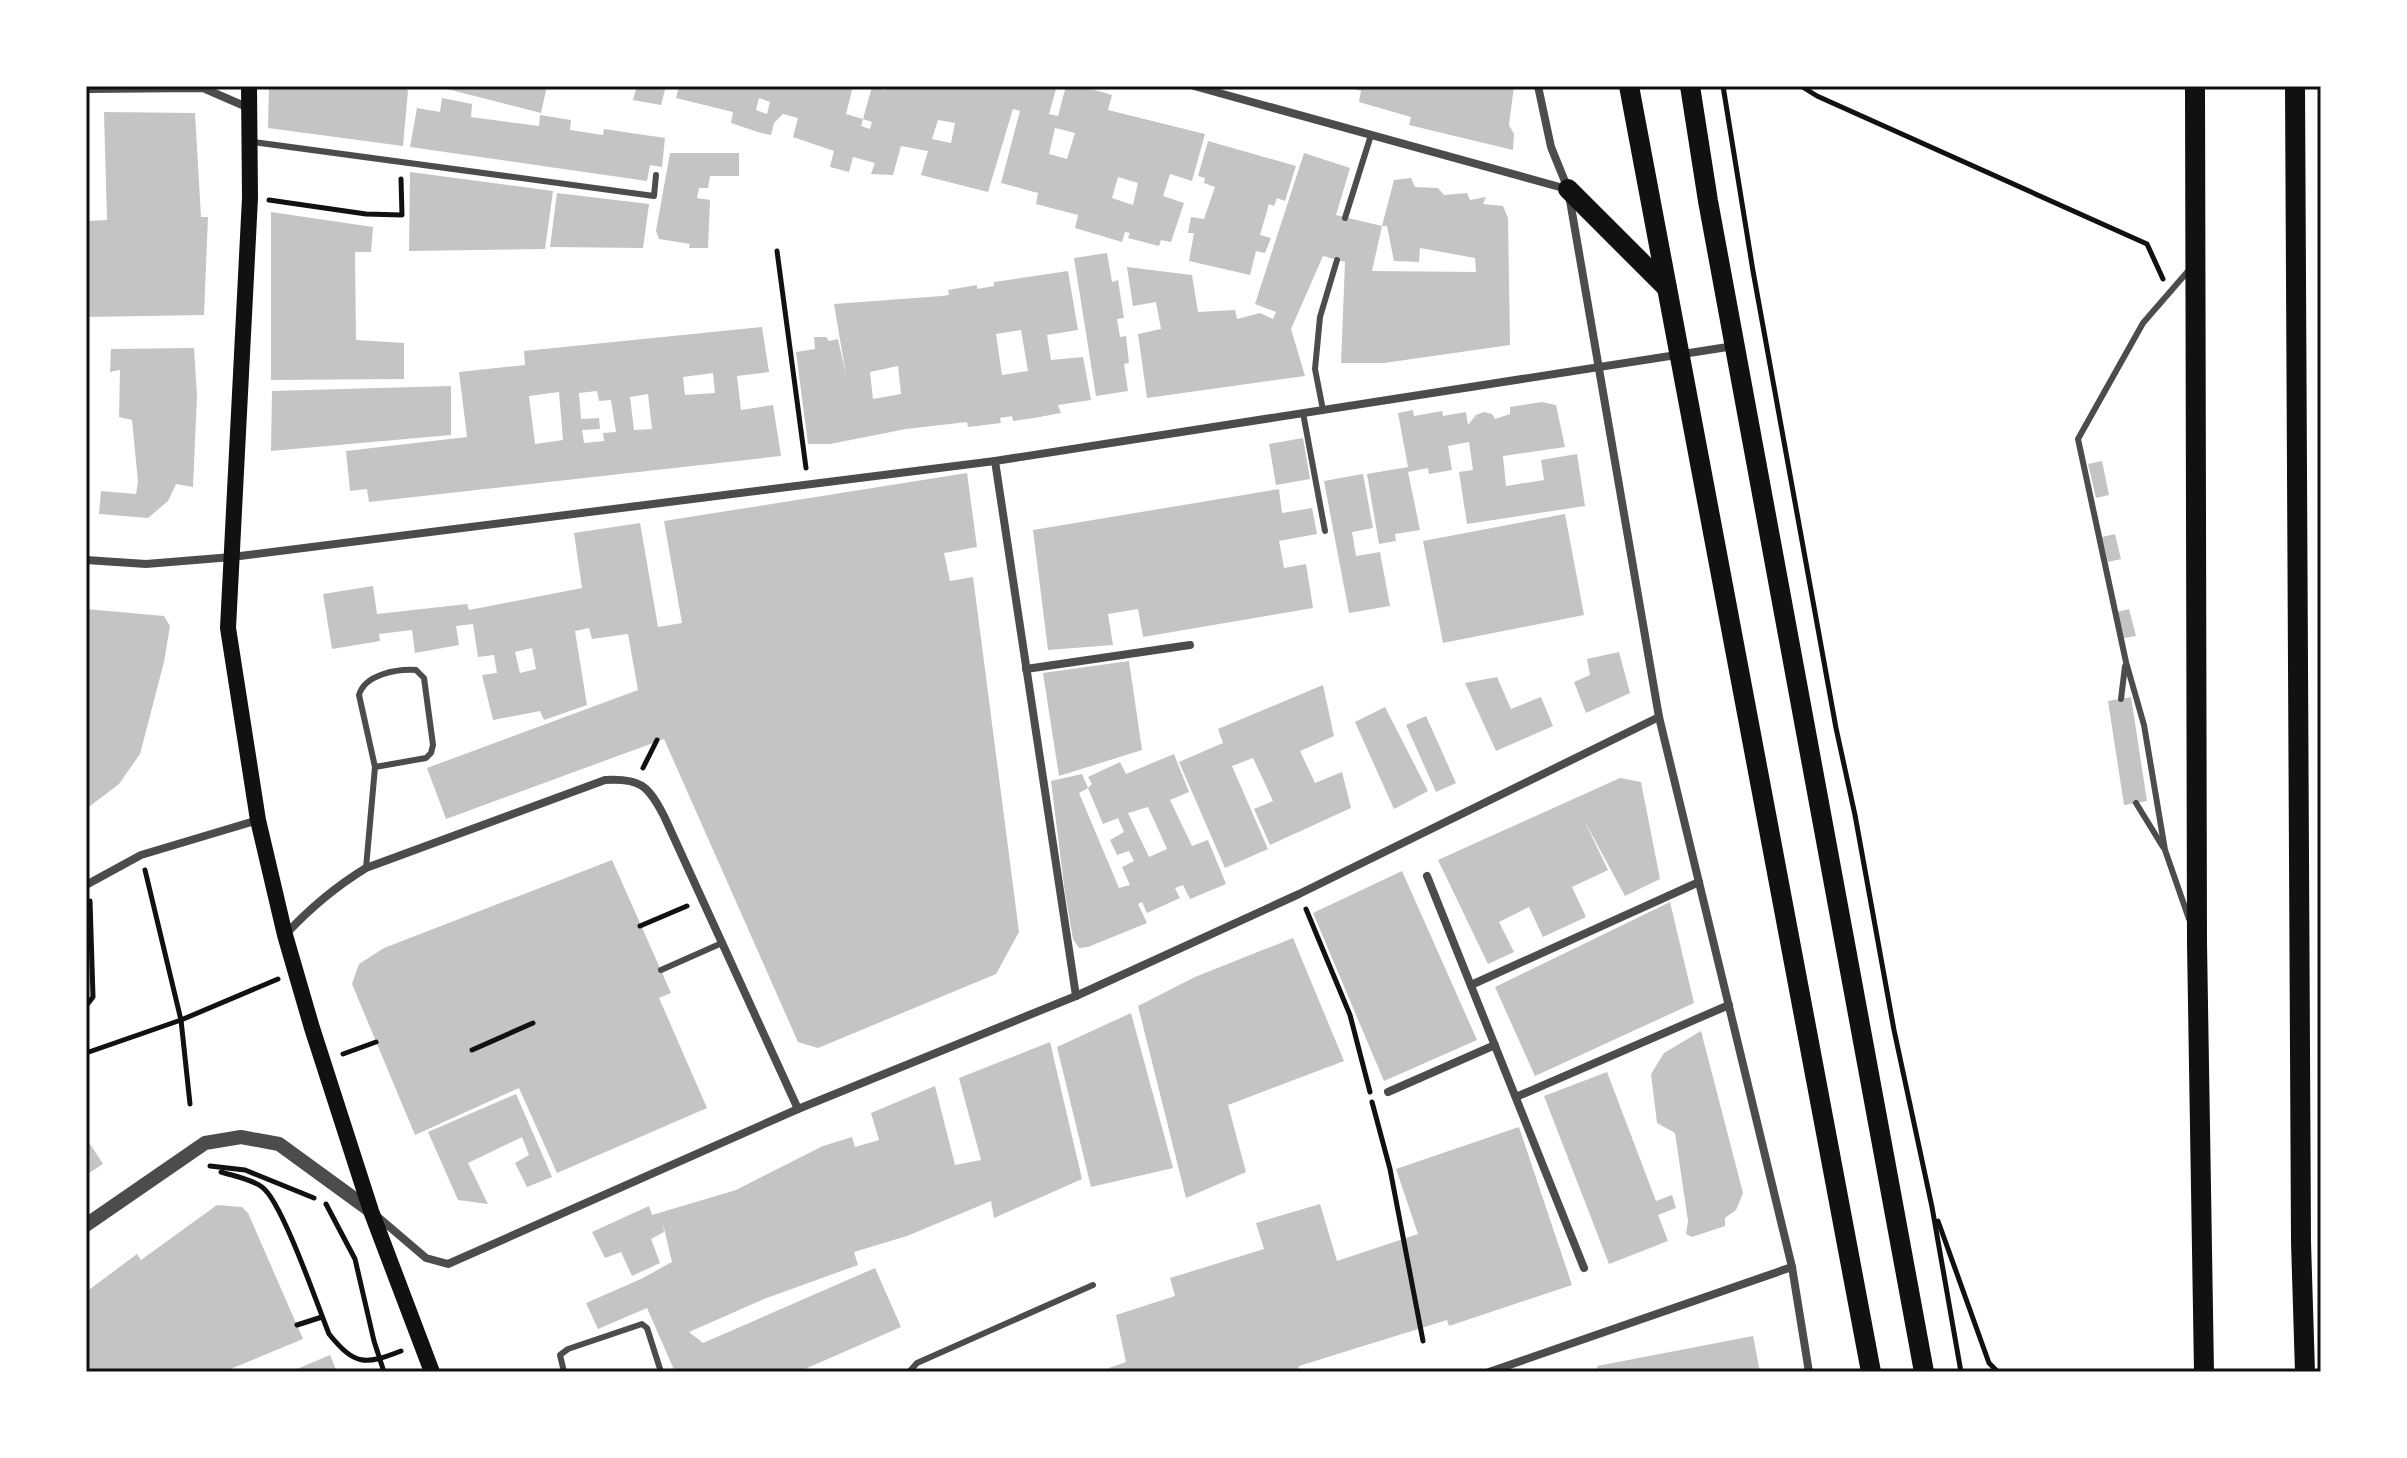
<svg xmlns="http://www.w3.org/2000/svg" width="2407" height="1458" font-family="'Open Sans',sans-serif">
	<style>
		.building { fill: #c4c4c4; fill-rule: evenodd }
		.lines { fill: none; stroke-linecap: round; stroke-linejoin: round }
		.path { stroke: #111; stroke-width: 5 }
		.service { stroke: #4c4c4c; stroke-width: 6 }
		.minor { stroke: #4c4c4c; stroke-width: 8 }
		.tertiary { stroke: #4c4c4c; stroke-width: 14 }
		.secondary { stroke: #111; stroke-width: 16 }
		.primary { stroke: #111; stroke-width: 20 }
		.trunk { stroke: #111; stroke-width: 20 }
		.neatline { fill: none; stroke: #111; stroke-width: 3 }
	</style>
	<rect width="100%" height="100%" fill="#fff"/>
	<g class="building">
		<polygon points="269,86 397,86 408,90 403,146 268,128"/>
		<polygon points="435,86 547,86 541,113"/>
		<polygon points="637,86 666,86 661,105 633,100"/>
		<path d="M 679,86 L 853,86 L 846,114 L 863,119 L 861,126 L 870,129 L 872,122 L 863,119 L 872,87 L 885,90 L 886,86 L 1043,86 L 1056,89 L 1049,114 L 1058,116 L 1066,86 L 1081,86 L 1112,95 L 1108,110 L 1205,134 L 1192,181 L 1170,174 L 1163,196 L 1184,203 L 1171,242 L 1161,240 L 1159,246 L 1128,238 L 1130,233 L 1125,232 L 1122,242 L 1075,228 L 1078,215 L 1036,204 L 1038,193 L 1001,183 L 1020,111 L 1013,109 L 988,192 L 921,175 L 928,151 L 901,146 L 893,175 L 871,174 L 875,163 L 853,157 L 849,172 L 830,167 L 834,151 L 793,137 L 798,118 L 783,114 L 774,123 L 771,135 L 761,133 L 731,123 L 733,112 L 676,98 ZM 759,98 L 770,102 L 767,114 L 756,110 ZM 938,120 L 955,123 L 951,143 L 932,139 ZM 1055,128 L 1075,133 L 1067,159 L 1049,154 ZM 1118,177 L 1138,183 L 1133,205 L 1112,198 Z"/>
		<polygon points="1345,86 1514,86 1509,125 1514,134 1513,150 1409,125 1411,117 1359,102 1361,91"/>
		<polygon points="442,98 472,104 471,117 539,126 540,115 571,120 570,130 603,135 604,129 665,138 662,167 650,165 647,181 410,147 417,108 440,112"/>
		<polygon points="104,112 195,113 201,217 208,217 204,315 86,317 86,221 107,220"/>
		<polygon points="1208,141 1296,166 1285,201 1277,198 1274,206 1269,204 1260,235 1271,238 1265,253 1256,251 1250,275 1189,261 1194,233 1188,233 1191,217 1204,219 1215,187 1204,183 1205,178 1198,176"/>
		<polygon points="670,153 739,153 739,176 710,176 708,188 699,188 697,198 710,200 708,248 689,248 690,244 659,239 656,231"/>
		<polygon points="1304,153 1350,168 1336,215 1382,226 1372,271 1476,272 1475,258 1420,248 1419,262 1394,261 1387,226 1382,226 1394,180 1411,178 1415,187 1438,188 1444,195 1467,193 1470,200 1486,197 1483,204 1503,206 1508,218 1510,345 1384,363 1341,363 1345,262 1323,256 1291,329 1305,376 1147,398 1138,334 1161,329 1156,302 1133,306 1127,267 1192,275 1198,312 1235,310 1237,319 1260,313 1273,319 1276,312 1255,304"/>
		<polygon points="410,172 553,191 545,249 409,251"/>
		<polygon points="557,193 649,204 643,248 550,247"/>
		<polygon points="271,212 373,227 371,252 355,252 356,340 404,343 404,379 271,380"/>
		<polygon points="1107,253 1112,282 1118,280 1124,318 1117,319 1120,337 1126,336 1129,363 1124,364 1128,391 1096,396 1074,258"/>
		<path d="M 1068,271 L 1078,330 L 1047,335 L 1051,360 L 1083,357 L 1091,400 L 1058,405 L 1061,413 L 1034,418 L 1013,421 L 1012,416 L 1000,418 L 1001,423 L 968,427 L 967,422 L 906,429 L 830,444 L 808,444 L 796,352 L 815,349 L 814,337 L 826,337 L 829,341 L 838,339 L 846,375 L 834,304 L 942,296 L 949,295 L 948,290 L 977,285 L 977,289 L 994,286 L 994,282 ZM 1021,330 L 1028,371 L 1002,375 L 996,334 ZM 898,366 L 901,394 L 873,399 L 870,372 Z"/>
		<path d="M 762,327 L 769,372 L 737,376 L 741,410 L 773,405 L 781,456 L 369,502 L 367,489 L 350,491 L 346,451 L 467,437 L 459,372 L 525,365 L 524,351 ZM 713,373 L 715,393 L 685,395 L 683,377 ZM 597,391 L 599,401 L 611,400 L 616,432 L 603,433 L 604,441 L 584,443 L 582,430 L 600,429 L 599,418 L 581,419 L 579,393 ZM 559,392 L 563,440 L 535,444 L 529,396 ZM 648,394 L 652,429 L 634,430 L 630,397 Z"/>
		<polygon points="194,348 197,397 193,487 176,484 168,501 148,518 99,514 101,491 136,494 138,482 132,420 119,417 120,370 110,372 111,349"/>
		<polygon points="451,386 451,435 271,451 272,391"/>
		<polygon points="1542,402 1556,405 1565,447 1503,456 1506,486 1544,480 1541,460 1577,454 1585,506 1467,524 1459,472 1473,470 1469,442 1448,446 1452,470 1429,474 1428,468 1408,472 1420,530 1395,534 1396,541 1379,544 1367,474 1408,467 1398,413 1413,410 1414,416 1442,411 1443,416 1466,412 1468,425 1476,415 1484,412 1492,414 1495,419 1510,414 1510,407"/>
		<polygon points="1303,438 1310,479 1276,485 1269,444"/>
		<polygon points="2102,461 2109,495 2096,498 2088,464"/>
		<path d="M 967,473 L 977,547 L 944,553 L 950,581 L 973,577 L 1019,932 L 996,974 L 818,1048 L 798,1042 L 664,739 L 446,819 L 427,768 L 638,690 L 628,634 L 592,639 L 589,628 L 575,631 L 587,705 L 544,720 L 540,711 L 493,720 L 482,675 L 497,673 L 494,655 L 478,657 L 473,624 L 456,626 L 459,645 L 415,653 L 412,630 L 379,634 L 380,641 L 332,649 L 323,594 L 373,586 L 377,614 L 467,604 L 469,610 L 582,588 L 574,533 L 640,523 L 658,627 L 682,623 L 664,521 ZM 532,648 L 536,669 L 520,673 L 515,652 Z"/>
		<polygon points="1363,474 1373,528 1352,532 1356,556 1380,552 1390,606 1349,613 1324,481"/>
		<polygon points="1279,489 1282,513 1312,508 1317,534 1279,541 1284,568 1306,564 1313,608 1143,637 1138,609 1108,614 1113,645 1048,650 1033,530"/>
		<polygon points="1565,514 1584,615 1443,643 1423,541"/>
		<polygon points="2115,534 2121,559 2108,562 2102,537"/>
		<polygon points="86,609 164,616 170,626 164,662 140,754 119,784 86,809"/>
		<polygon points="2129,609 2136,636 2124,638 2117,612"/>
		<polygon points="1619,652 1630,693 1586,713 1574,682 1590,675 1587,659"/>
		<polygon points="1129,661 1142,750 1059,776 1043,673"/>
		<polygon points="1497,677 1511,709 1541,697 1553,726 1496,751 1465,683"/>
		<polygon points="1323,685 1334,736 1300,751 1315,783 1342,772 1351,808 1270,845 1254,809 1273,801 1253,758 1232,766 1268,849 1225,868 1179,762 1223,743 1218,729"/>
		<polygon points="2131,697 2147,801 2124,805 2108,701"/>
		<polygon points="1385,707 1428,791 1394,809 1355,722"/>
		<polygon points="1426,716 1456,783 1436,792 1406,725"/>
		<path d="M 1174,754 L 1189,792 L 1170,800 L 1192,846 L 1208,840 L 1226,884 L 1190,899 L 1183,885 L 1175,888 L 1180,898 L 1147,913 L 1142,902 L 1138,904 L 1147,923 L 1088,947 L 1079,948 L 1073,939 L 1065,893 L 1051,781 L 1082,774 L 1088,788 L 1079,793 L 1119,888 L 1130,885 L 1122,867 L 1134,861 L 1129,851 L 1117,855 L 1110,840 L 1124,832 L 1118,818 L 1103,824 L 1088,788 L 1092,784 L 1088,777 L 1120,762 L 1126,774 ZM 1148,807 L 1167,849 L 1149,857 L 1128,813 Z"/>
		<polygon points="1620,778 1641,782 1660,879 1625,896 1584,820 1608,870 1572,887 1586,917 1543,937 1529,907 1499,922 1514,952 1488,964 1438,860"/>
		<polygon points="612,860 671,993 659,998 707,1108 557,1173 519,1088 415,1135 352,984 359,964 384,948"/>
		<polygon points="1402,871 1477,1040 1384,1081 1313,913"/>
		<polygon points="1670,902 1694,1003 1535,1076 1495,987"/>
		<polygon points="1293,938 1344,1061 1228,1105 1246,1172 1186,1198 1138,1006 1195,977"/>
		<polygon points="1131,1013 1173,1168 1091,1187 1057,1047"/>
		<polygon points="1701,1031 1743,1193 1736,1210 1725,1218 1725,1226 1692,1237 1686,1234 1688,1221 1675,1133 1657,1123 1651,1074 1664,1053"/>
		<polygon points="1050,1042 1082,1179 994,1218 991,1201 907,1236 854,1252 858,1265 764,1299 689,1332 703,1343 875,1268 901,1327 798,1372 675,1372 647,1308 598,1329 586,1303 641,1279 672,1262 663,1224 664,1232 651,1239 660,1263 632,1276 621,1252 605,1258 592,1232 649,1206 652,1215 736,1190 823,1146 852,1137 855,1147 879,1140 871,1113 935,1086 955,1165 981,1160 959,1078"/>
		<polygon points="1607,1072 1656,1201 1672,1195 1676,1208 1658,1215 1668,1241 1609,1264 1544,1096"/>
		<polygon points="516,1094 552,1177 527,1187 515,1163 529,1155 522,1137 468,1163 488,1204 458,1200 428,1132"/>
		<polygon points="1519,1127 1572,1285 1449,1326 1447,1320 1299,1366 1298,1372 1110,1372 1109,1368 1126,1362 1116,1315 1175,1296 1170,1278 1264,1249 1256,1223 1320,1204 1337,1261 1418,1234 1396,1169"/>
		<polygon points="86,1138 103,1164 86,1175"/>
		<polygon points="217,1205 242,1207 248,1213 303,1339 223,1372 86,1372 86,1292 137,1254 141,1260"/>
		<polygon points="1753,1336 1760,1372 1598,1372 1597,1366"/>
		<polygon points="330,1355 337,1372 290,1372"/>
	</g>
	<g class="lines">
		<g class="path">
			<polyline points="1723,86 1753,271 1836,728 1855,815 1894,1030 1932,1207 1961,1372"/>
			<polyline points="1801,86 1817,96 2147,244 2163,279"/>
			<polyline points="269,200 366,214 402,215 401,179"/>
			<polyline points="777,251 806,468"/>
			<polyline points="643,768 657,740"/>
			<polyline points="145,870 181,1020 190,1104"/>
			<polyline points="1306,909 1350,1015 1370,1092"/>
			<polyline points="640,926 687,906"/>
			<polyline points="86,1006 93,997 90,901"/>
			<polyline points="472,1050 533,1023"/>
			<polyline points="86,1053 181,1020 278,979"/>
			<polyline points="343,1054 376,1042"/>
			<polyline points="1372,1102 1390,1169 1423,1341"/>
			<polyline points="210,1166 245,1170 314,1198"/>
			<path d="M 221,1172 C 234,1176 251,1179 262,1187 C 282,1201 318,1307 329,1334 C 355,1366 365,1365 401,1351"/>
			<polyline points="326,1204 355,1259 374,1341 384,1372"/>
			<polyline points="1938,1221 1989,1363 1998,1372"/>
			<polyline points="297,1325 322,1317"/>
		</g>
		<g class="service">
			<polyline points="253,142 654,196 656,175"/>
			<polyline points="1345,218 1371,135"/>
			<polyline points="2189,270 2143,323 2078,439 2126,662 2144,725 2165,850 2189,919"/>
			<polyline points="1323,410 1315,369 1320,317 1337,260"/>
			<polyline points="1303,413 1325,531"/>
			<polyline points="2121,699 2125,666"/>
			<polyline points="2136,803 2163,847"/>
			<path d="M 366,868 L 375,767 L 359,695 C 365,674 397,669 416,670 L 424,678 L 433,745 L 431,753 L 426,758 L 375,767"/>
			<polyline points="661,970 722,943"/>
			<polyline points="564,1372 560,1355 568,1349 642,1324 647,1328 661,1372"/>
			<polyline points="909,1372 917,1363 1093,1285"/>
		</g>
		<g class="minor">
			<polyline points="1194,86 1567,189"/>
			<polyline points="1538,86 1551,147 1568,189 1659,717 1792,1267 1809,1372"/>
			<polyline points="86,89 203,88 249,108"/>
			<polyline points="995,461 1076,996"/>
			<polyline points="86,560 146,564 232,557 995,461 1734,346"/>
			<polyline points="1026,669 1190,645"/>
			<polyline points="1427,876 1584,1268"/>
			<polyline points="86,885 141,855 258,820"/>
			<path d="M 286,934 C 311,907 335,887 366,868 L 605,780 C 640,778 648,785 664,816 L 798,1109"/>
			<polyline points="1471,985 1699,882"/>
			<polyline points="1388,1092 1495,1045"/>
			<polyline points="1516,1097 1729,1005"/>
			<polyline points="378,1217 426,1258 448,1264 798,1109 1076,996 1299,894 1659,717"/>
			<polyline points="1489,1372 1792,1267"/>
		</g>
		<polyline class="tertiary" points="86,1225 205,1143 241,1137 279,1144 371,1211"/>
		<polyline class="secondary" points="249,86 250,198 228,628 258,820 285,935 312,1028 371,1211 432,1372"/>
		<g class="primary">
			<polyline points="1629,86 1871,1372"/>
			<polyline points="1690,86 1708,201 1924,1372"/>
			<polyline points="1568,189 1667,288"/>
		</g>
		<g class="trunk">
			<polyline points="2195,86 2197,943 2204,1372"/>
			<polyline points="2295,86 2301,1242 2305,1372"/>
		</g>
	</g>
	<rect width="2407" height="1458" fill="none" stroke="#ffffff" stroke-width="176"/>
	<rect x="88" y="88" width="2231" height="1282" class="neatline"/>
</svg>
